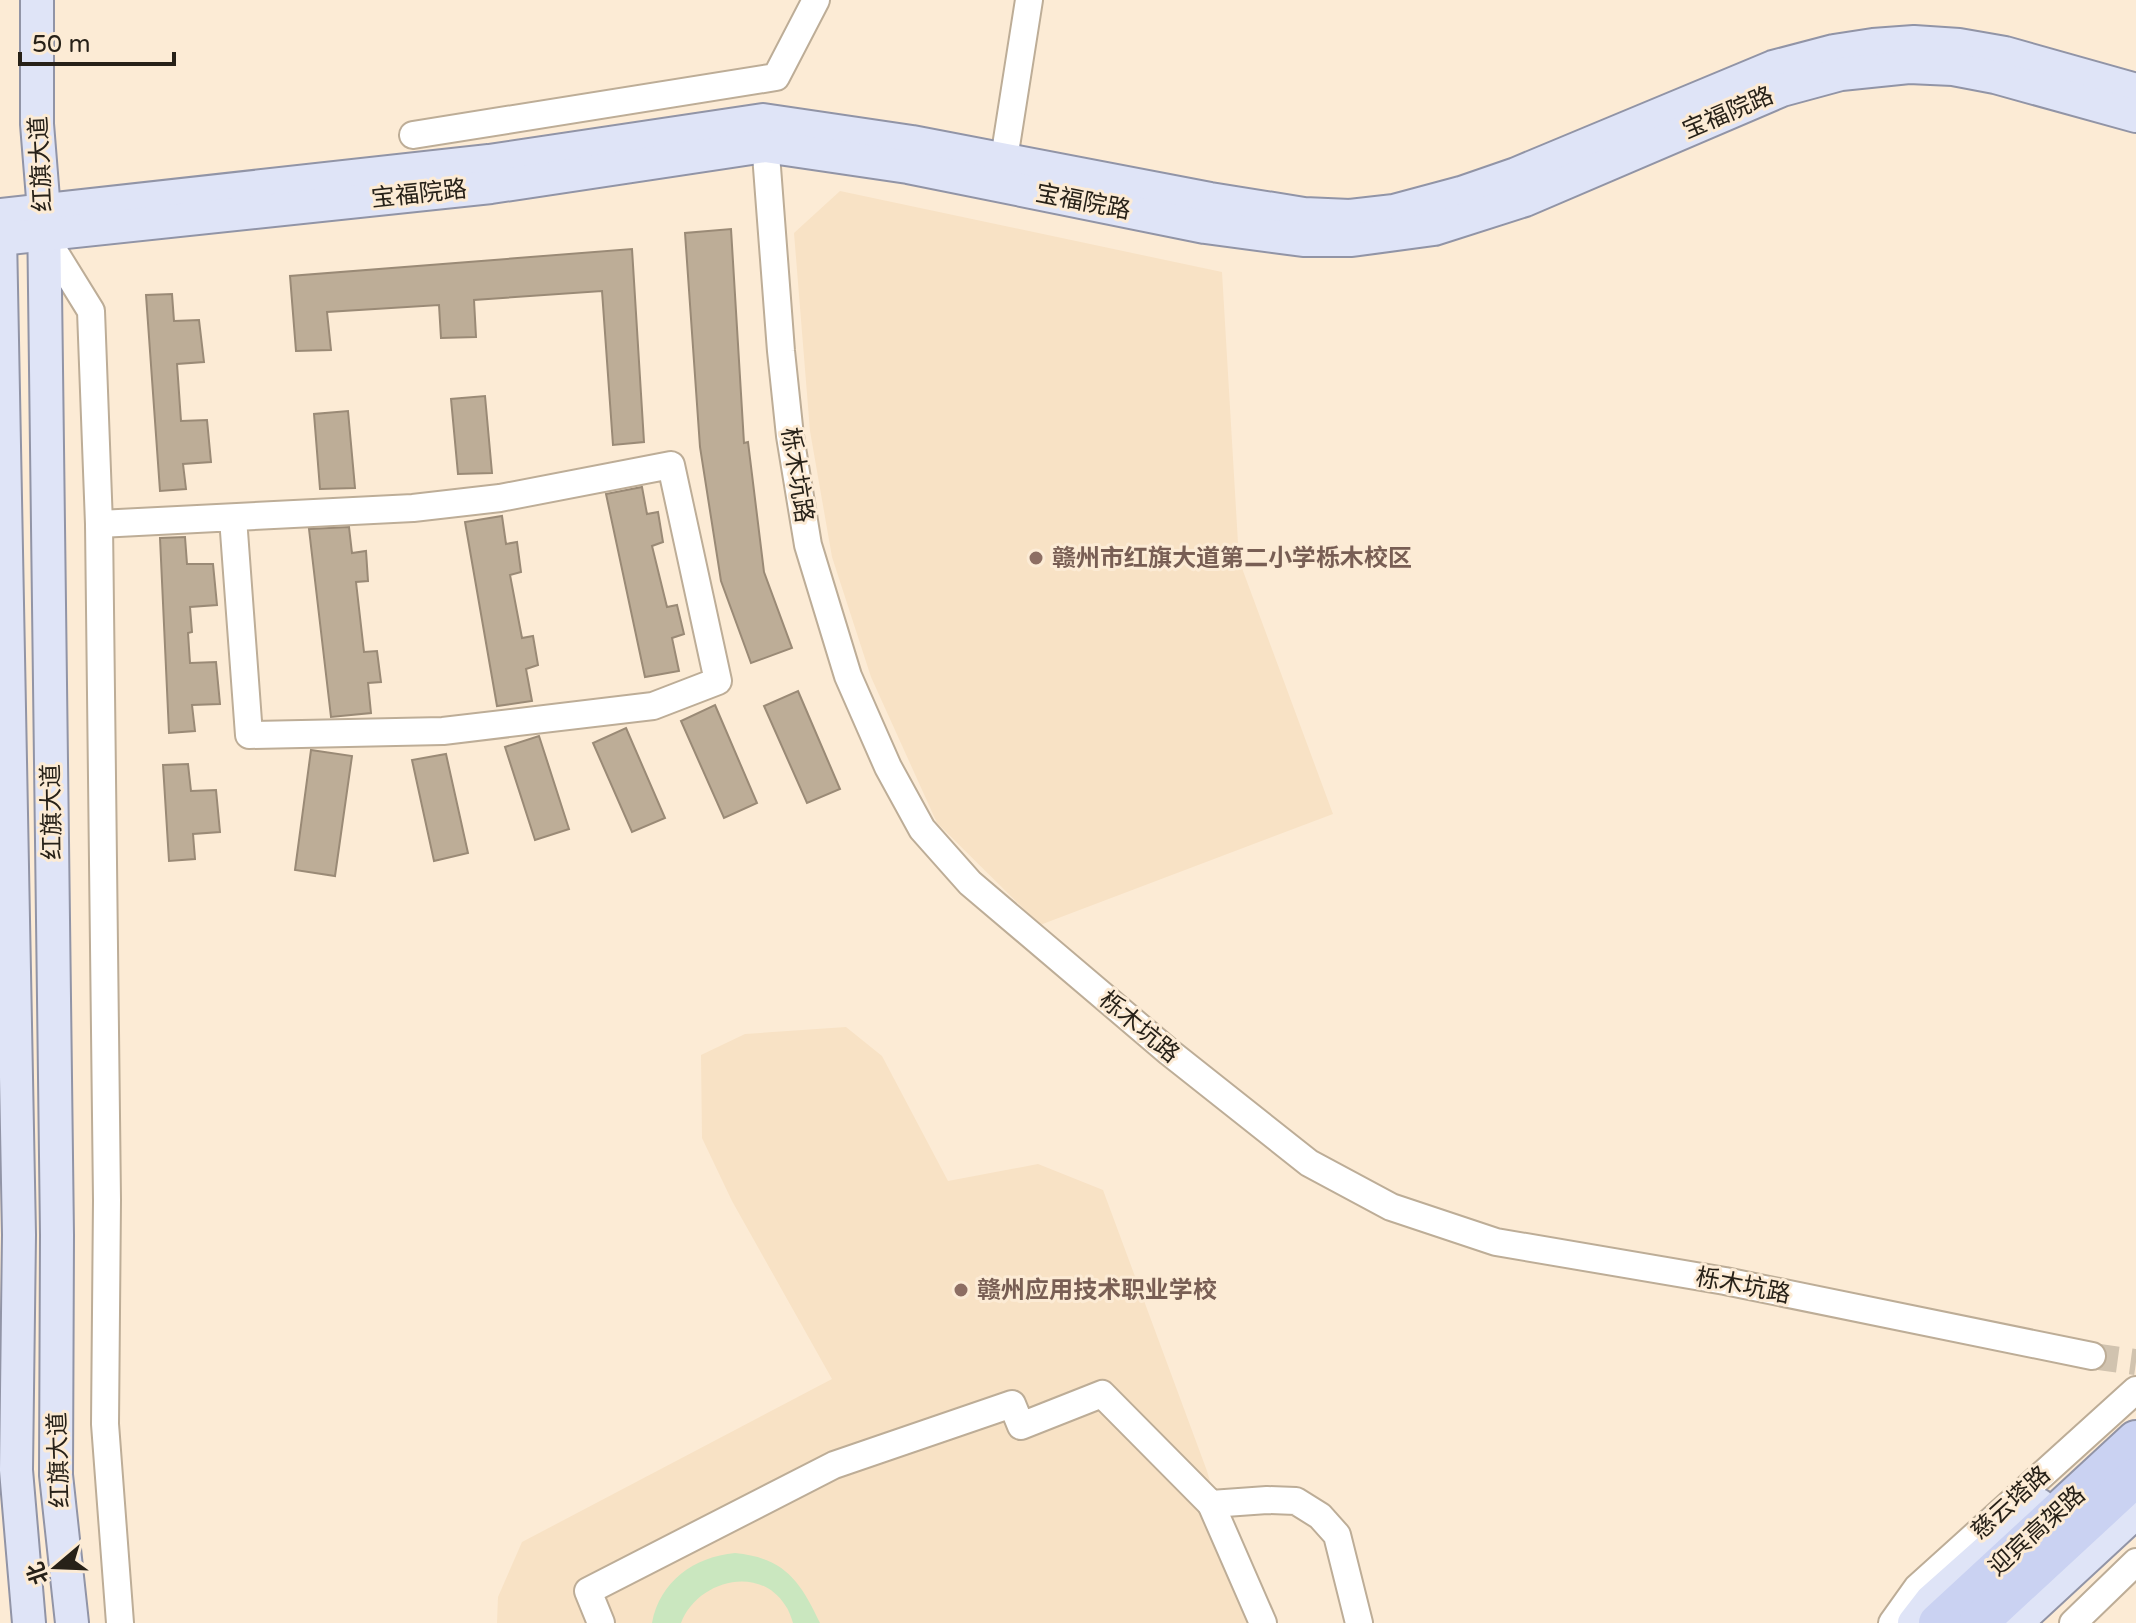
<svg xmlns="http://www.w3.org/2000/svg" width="2136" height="1623" font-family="'Varela Round','Noto Sans SC',sans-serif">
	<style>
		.built { fill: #f8e2c5 }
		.garden { fill: #cae7bf }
		.building { fill: #bdad97; stroke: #9a8a76; stroke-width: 2 }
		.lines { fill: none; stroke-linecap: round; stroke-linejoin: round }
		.minor-tunnel { stroke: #d1c3af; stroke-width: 26; stroke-dasharray: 26 13; stroke-linecap: butt }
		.minor-casing { stroke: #bdad97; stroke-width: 30 }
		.major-casing { stroke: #9194a6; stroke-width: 36 }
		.highway-casing { stroke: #9194a6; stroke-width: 42 }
		.minor { stroke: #fff; stroke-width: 26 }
		.major { stroke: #dfe4f7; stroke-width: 32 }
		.highway { stroke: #cad2f2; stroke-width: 38 }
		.education-dot { fill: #8d6e63; stroke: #fcebd5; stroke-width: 3 }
		.labels { text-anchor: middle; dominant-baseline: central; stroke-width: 6; stroke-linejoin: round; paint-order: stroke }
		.street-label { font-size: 24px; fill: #272118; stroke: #fcebd5 }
		.education-label { font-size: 24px; font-weight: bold; fill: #785e54; stroke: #fcebd5; text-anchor: start }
	</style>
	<rect width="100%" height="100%" fill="#fcebd5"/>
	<g class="built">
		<polygon points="840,191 1222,272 1239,560 1333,814 1040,925 937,823 871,677 832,557 810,431 794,233"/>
		<polygon points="846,1027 882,1056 948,1181 1038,1164 1103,1190 1207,1471 1251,1623 497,1623 498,1597 522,1542 832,1379 732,1201 702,1138 701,1055 745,1034"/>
	</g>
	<path class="garden" d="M 735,1553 C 785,1558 800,1581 820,1623 L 793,1623 C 791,1617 789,1610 785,1605 C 758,1563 696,1582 681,1623 L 652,1623 C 660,1581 694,1557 735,1553 Z"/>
	<g class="building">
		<polygon points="731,229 744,443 748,442 764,572 792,648 751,663 721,581 700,447 685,233"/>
		<polygon points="632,249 644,442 613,445 602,291 474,300 476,337 441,338 439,305 327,312 331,350 296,351 290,276"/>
		<polygon points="172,294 174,321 199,320 204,362 177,364 181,421 207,420 211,462 183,464 186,489 160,491 146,295"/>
		<polygon points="485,396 492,473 458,474 451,399"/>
		<polygon points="348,411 355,488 320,489 314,414"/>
		<polygon points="642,487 647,514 658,512 663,542 652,546 667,607 677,605 684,634 672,638 679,671 645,677 606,494"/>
		<polygon points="502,516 506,544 517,542 521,572 510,575 522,638 533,636 538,665 526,669 532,701 497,706 465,522"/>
		<polygon points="349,527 352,553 366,551 368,581 356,582 364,652 377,651 381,682 368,683 371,713 331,717 309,529"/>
		<polygon points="185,537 187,564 213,564 217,605 190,607 192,632 188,633 190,663 216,662 220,704 192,705 195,731 169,733 160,538"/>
		<polygon points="798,691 840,789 807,803 764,706"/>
		<polygon points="715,705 757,803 724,818 681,721"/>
		<polygon points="626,728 665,818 632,832 593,743"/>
		<polygon points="539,736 569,829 535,840 505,747"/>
		<polygon points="311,750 352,756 335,876 295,870"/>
		<polygon points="446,754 468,853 434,861 412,760"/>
		<polygon points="188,764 191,791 216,790 220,832 193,834 195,859 169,861 163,765"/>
	</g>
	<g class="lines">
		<polyline class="minor-tunnel" points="2092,1356 2136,1362"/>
		<g class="minor-casing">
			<g id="minor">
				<polyline points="764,128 781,351 790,436 808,545 848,676 888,767 922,829 970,883 1169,1052 1309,1163 1391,1207 1496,1242 1725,1281 2092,1356"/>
				<polyline points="413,135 776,77 816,0"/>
				<polyline points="1001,178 1029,0"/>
				<polyline points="44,235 91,311 99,524 107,1200 105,1424 120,1623"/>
				<polyline points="99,524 413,508 500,498 671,465 718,681 653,706 443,731 249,735 233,518"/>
				<polyline points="1211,1504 1263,1623"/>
				<polyline points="601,1623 588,1591 834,1465 1012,1404 1021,1426 1102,1394 1211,1504 1267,1500 1296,1501 1320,1516 1337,1535 1359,1623"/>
				<polyline points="1892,1623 1917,1588 2136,1390"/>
				<polyline points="2073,1623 2136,1562"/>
			</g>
		</g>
		<g class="major-casing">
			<g id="major">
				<polyline points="37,0 37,124 44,211 57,1235 56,1475 72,1623"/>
				<polyline points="0,215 489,161 763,120 912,142 1210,199 1304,214 1350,216 1394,211 1461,193 1516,174 1773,67 1834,51 1873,45 1914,42 1959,45 2005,53 2136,90"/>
				<polyline points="0,235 19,1235 16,1470 29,1623"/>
				<polyline points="0,239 491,187 765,146 908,167 1205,227 1303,240 1352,240 1434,229 1525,200 1782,90 1841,74 1909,67 1953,69 1995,77 2136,116"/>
				<polyline points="1914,1623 1931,1601 2039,1505"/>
				<polyline points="2016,1623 2136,1512"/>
			</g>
		</g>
		<g class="highway-casing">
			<g id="highway">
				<polyline points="1938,1623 2136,1440"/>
				<polyline points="1978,1623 2136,1477"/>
			</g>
		</g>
		<use href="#minor" class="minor"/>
		<use href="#major" class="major"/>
		<use href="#highway" class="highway"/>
	</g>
	<g class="education-dot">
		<circle cx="1036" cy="558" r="8"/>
		<circle cx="961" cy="1290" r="8"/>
	</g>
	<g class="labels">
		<g class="street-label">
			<text transform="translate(1728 113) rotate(-23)">宝福院路</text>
			<text transform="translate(41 164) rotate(-93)">红旗大道</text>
			<text transform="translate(419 194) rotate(-6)">宝福院路</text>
			<text transform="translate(1083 202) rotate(11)">宝福院路</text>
			<text transform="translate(797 475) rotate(81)">栎木坑路</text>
			<text transform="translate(52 812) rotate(-91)">红旗大道</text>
			<text transform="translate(1139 1027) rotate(40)">栎木坑路</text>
			<text transform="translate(1743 1286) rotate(11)">栎木坑路</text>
			<text transform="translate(59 1460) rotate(-92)">红旗大道</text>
			<text transform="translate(2011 1503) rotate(-42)">慈云塔路</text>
			<text transform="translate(2037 1531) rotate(-42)">迎宾高架路</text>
		</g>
		<g class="education-label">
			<text x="1052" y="558">赣州市红旗大道第二小学栎木校区</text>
			<text x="977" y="1290">赣州应用技术职业学校</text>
		</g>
	</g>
	<g transform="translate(56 1567) rotate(251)" stroke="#fcebd5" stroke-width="6" paint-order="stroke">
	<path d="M0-6L14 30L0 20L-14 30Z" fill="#272118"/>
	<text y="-12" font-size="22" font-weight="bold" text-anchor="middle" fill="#272118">北</text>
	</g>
	<path d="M20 52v12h154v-12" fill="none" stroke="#272118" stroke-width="4"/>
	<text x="32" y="52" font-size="24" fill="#272118" stroke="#fcebd5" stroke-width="6" paint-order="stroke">50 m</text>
</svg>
